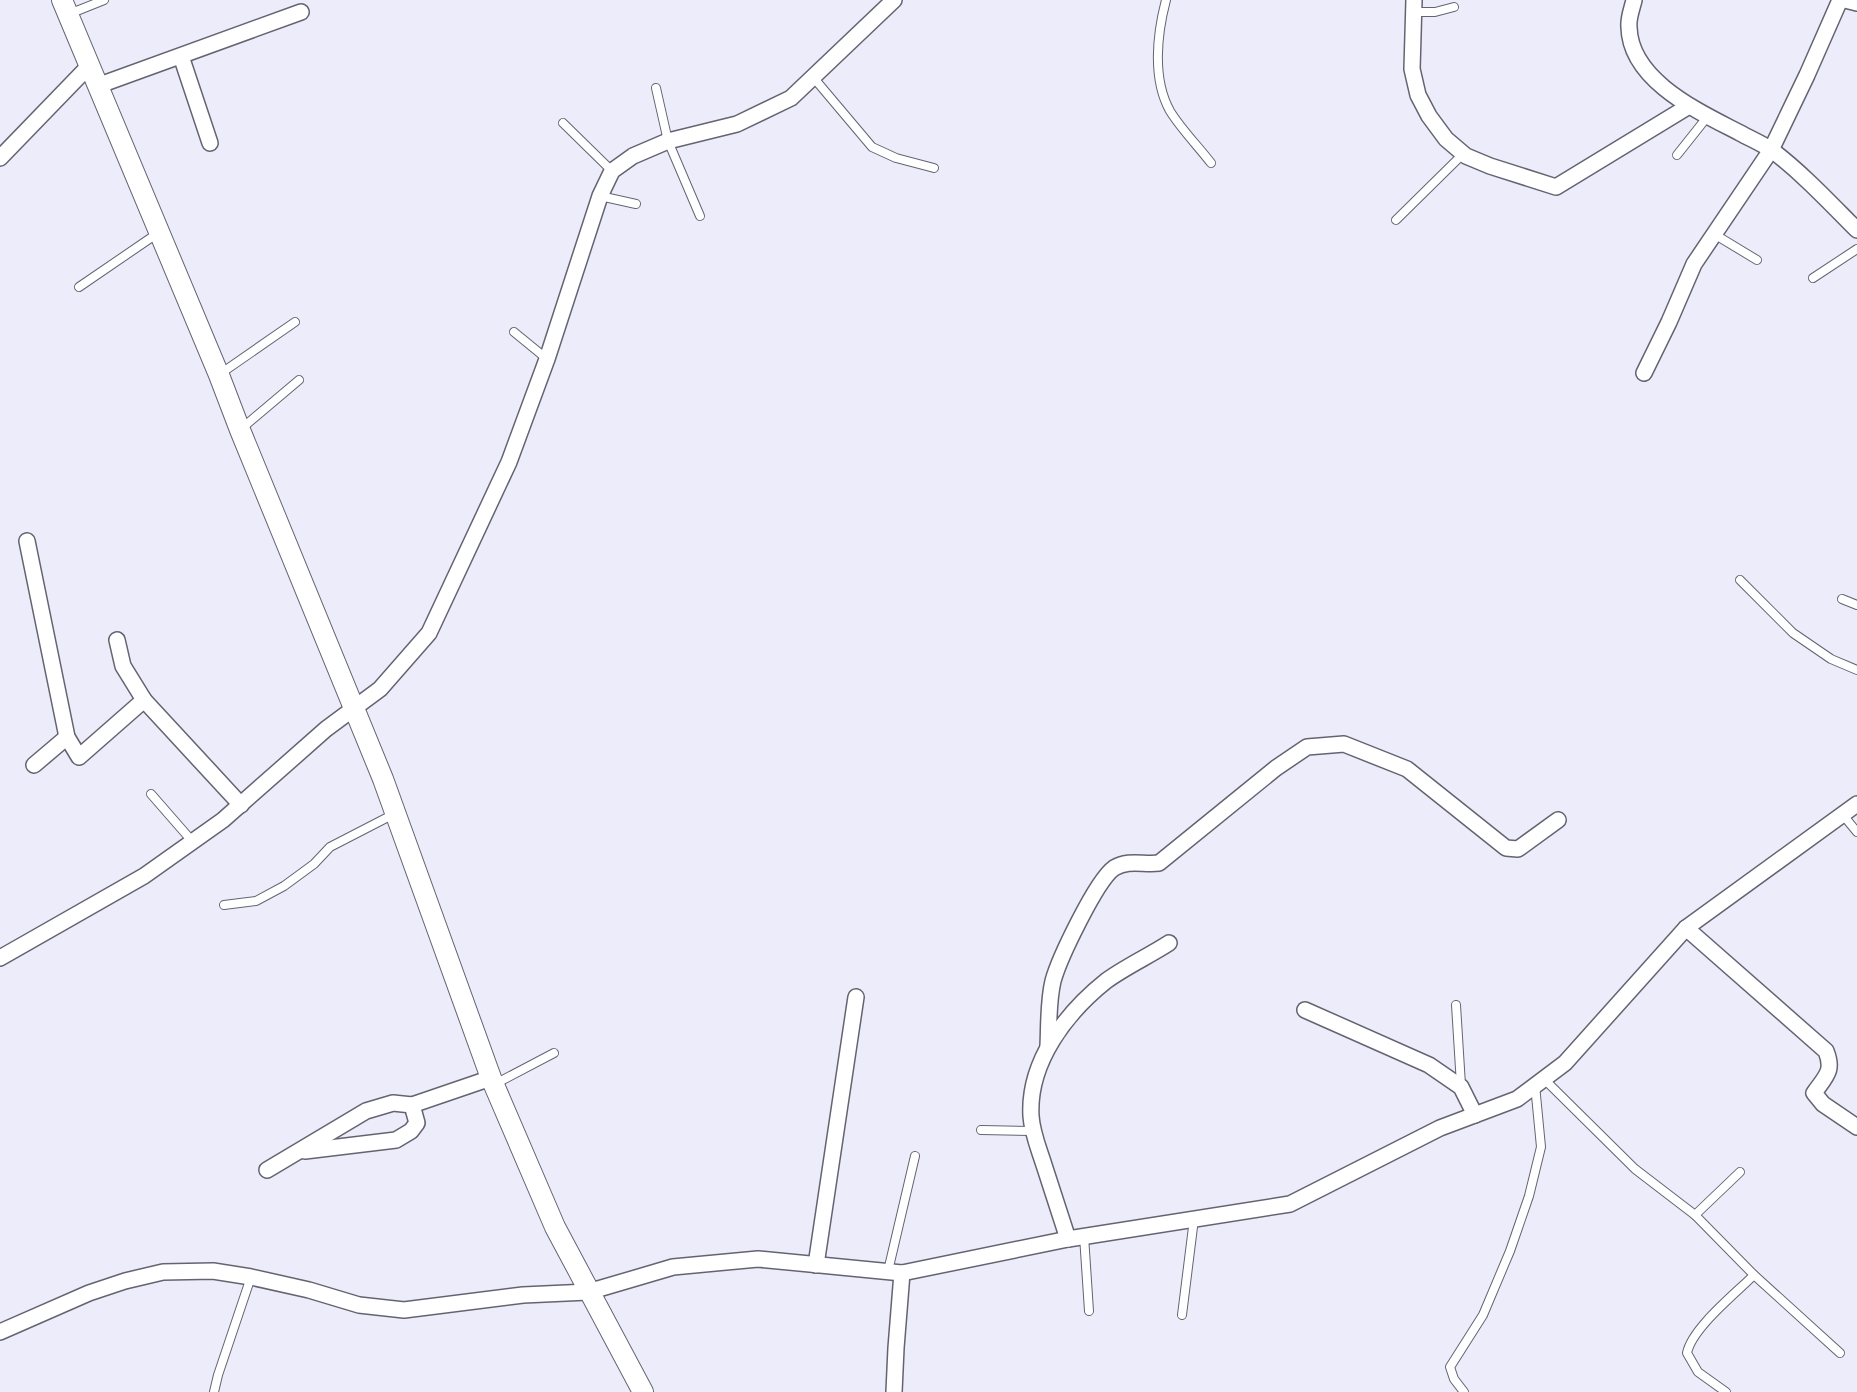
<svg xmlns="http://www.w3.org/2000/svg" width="1857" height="1392" font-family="'Noto Sans',sans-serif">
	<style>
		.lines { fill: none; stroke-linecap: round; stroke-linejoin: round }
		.service-casing { stroke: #646471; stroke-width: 10 }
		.minor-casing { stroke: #646471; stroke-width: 18 }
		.tertiary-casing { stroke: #646471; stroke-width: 22 }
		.service { stroke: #fff; stroke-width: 8 }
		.minor { stroke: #fff; stroke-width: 15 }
		.tertiary { stroke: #fff; stroke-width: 20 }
	</style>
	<rect width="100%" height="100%" fill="#ececfb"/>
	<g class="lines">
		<g class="service-casing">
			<g id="service">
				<path d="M 1166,0 C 1157,34 1152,79 1170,111 C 1181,129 1198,146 1211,163"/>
				<polyline points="1415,12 1435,12 1454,7"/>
				<polyline points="69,14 104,0"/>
				<polyline points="813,77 872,147 896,158 934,168"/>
				<polyline points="656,88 668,141 700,216"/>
				<polyline points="563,123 612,171"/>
				<polyline points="1677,155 1708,116"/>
				<polyline points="600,196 636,204"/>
				<polyline points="1396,220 1463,154"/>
				<polyline points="1714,234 1757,260"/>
				<polyline points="1813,278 1857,249"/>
				<polyline points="79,287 158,233"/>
				<polyline points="514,332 547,359"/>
				<polyline points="220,374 295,322"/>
				<polyline points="241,429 299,380"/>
				<polyline points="1740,580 1793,633 1831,659 1857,670"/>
				<polyline points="1842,599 1857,605"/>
				<polyline points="151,794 192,841"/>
				<polyline points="1843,815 1857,832"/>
				<polyline points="224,905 256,901 284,886 314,864 330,847 394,814"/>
				<polyline points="1456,1005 1461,1085"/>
				<polyline points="1544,1079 1635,1169 1695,1215 1754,1275 1840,1353"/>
				<polyline points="495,1084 554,1053"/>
				<polyline points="981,1130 1033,1131"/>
				<polyline points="1695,1215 1740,1172"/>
				<polyline points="1084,1236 1089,1311"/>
				<polyline points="888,1271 915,1156"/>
				<polyline points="1182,1315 1194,1219"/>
				<polyline points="214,1392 218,1375 251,1277"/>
				<polyline points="1464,1392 1454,1379 1450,1367 1483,1315 1510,1251 1529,1196 1541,1147 1535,1085"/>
				<path d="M 1726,1392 L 1698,1372 L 1687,1353 C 1692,1328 1735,1294 1754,1275"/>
			</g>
		</g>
		<g class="minor-casing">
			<g id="minor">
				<polyline points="1414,0 1412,69 1418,95 1429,116 1446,139 1466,156 1490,166 1556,187 1689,106"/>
				<path d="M 1634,0 C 1632,9 1628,18 1629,27 C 1630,81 1700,112 1740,133 C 1751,139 1763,144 1773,151 C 1803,174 1830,203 1857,230"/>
				<polyline points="1845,0 1857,3"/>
				<polyline points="181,56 210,143"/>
				<polyline points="97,86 301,12"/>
				<polyline points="0,158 89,66"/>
				<polyline points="1644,373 1669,322 1694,264 1771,150 1807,75 1840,0"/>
				<polyline points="27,541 67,737 79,757 144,700"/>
				<polyline points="117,640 123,666 144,700 241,805"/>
				<polyline points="34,765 67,737"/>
				<path d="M 1686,928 L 1826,1051 C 1834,1071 1826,1076 1814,1093 L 1823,1104 L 1857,1127"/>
				<polyline points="0,958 144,876 223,820 326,729 380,689 429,633 509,462 547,359 600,196 612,171 633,156 668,141 737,124 791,98 894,0"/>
				<polyline points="1305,1010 1429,1065 1461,1087 1475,1115"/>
				<path d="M 1048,1046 C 1049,1025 1048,1002 1053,981 C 1059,959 1096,881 1114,868 C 1129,859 1143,865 1159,863 L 1276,768 L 1307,747 L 1344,744 L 1407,769 L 1506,848 L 1518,849 L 1558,820"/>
				<polyline points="305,1151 396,1140 411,1131 417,1123 412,1105"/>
				<polyline points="267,1170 366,1111 393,1103 412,1105 491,1078"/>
				<path d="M 1068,1239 C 1060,1214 1052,1189 1044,1165 C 1039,1149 1032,1133 1031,1116 C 1028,1062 1066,1013 1106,981 C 1125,967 1149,956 1169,943"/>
				<polyline points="816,1265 856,997"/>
				<polyline points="0,1332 89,1293 125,1281 163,1272 213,1271 251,1277 309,1290 359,1305 404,1310 523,1295 588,1292 673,1267 758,1259 902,1273 1068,1239 1290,1204 1440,1128 1517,1099 1565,1063 1686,928 1857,804"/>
				<polyline points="894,1392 896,1348 902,1273"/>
			</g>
		</g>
		<g class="tertiary-casing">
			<polyline id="tertiary" points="62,0 219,375 240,430 383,779 491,1078 555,1227 643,1392"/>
		</g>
		<use href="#service" class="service"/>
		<use href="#minor" class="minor"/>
		<use href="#tertiary" class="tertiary"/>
	</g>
</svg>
